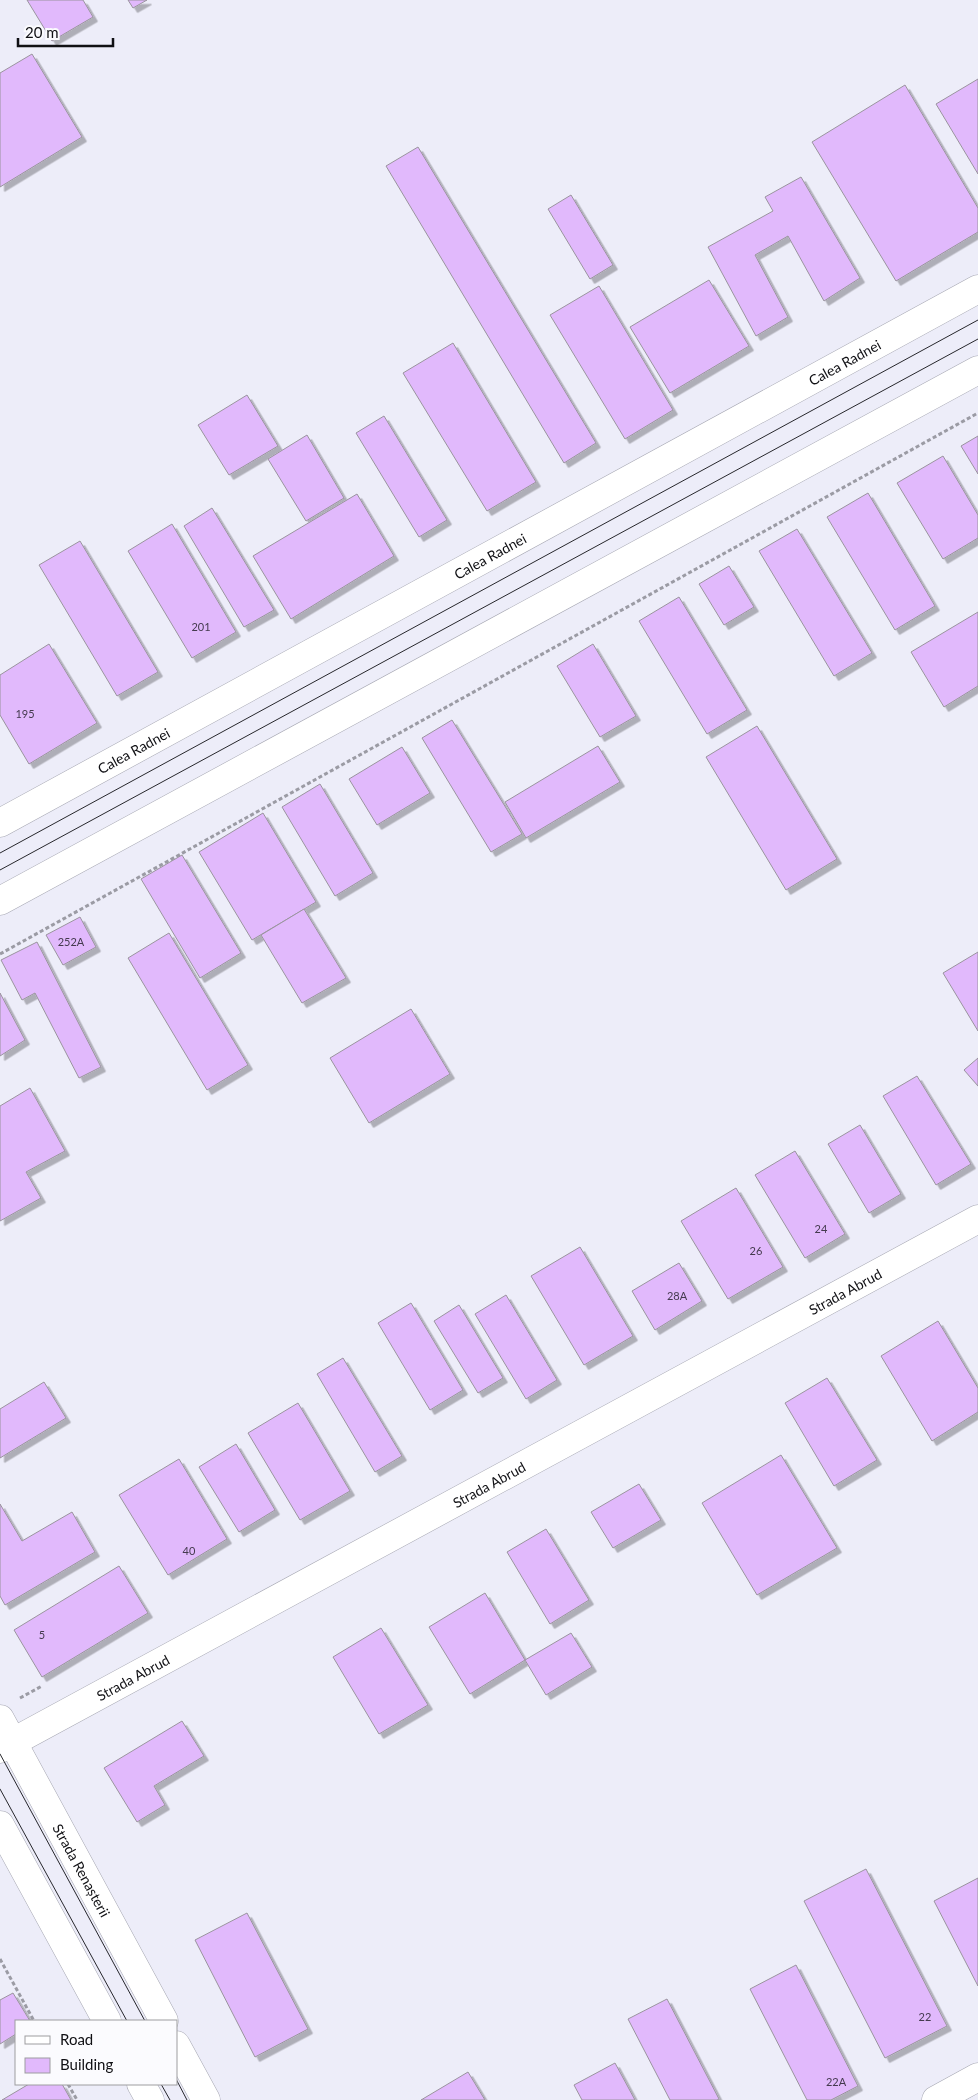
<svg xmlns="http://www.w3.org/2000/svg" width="978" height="2100" font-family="Lato,sans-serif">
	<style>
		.building { fill: #e1b9fc; stroke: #9a949e; filter: url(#shadow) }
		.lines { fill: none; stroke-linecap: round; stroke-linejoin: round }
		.minor-casing { stroke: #a6a7b2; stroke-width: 29 }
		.tertiary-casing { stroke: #a6a7b2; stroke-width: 29 }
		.primary-casing { stroke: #a6a7b2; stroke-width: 29 }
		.path { stroke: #9b9ba4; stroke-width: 3; stroke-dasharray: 4 2.5; stroke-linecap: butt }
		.minor { stroke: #fff; stroke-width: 28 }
		.tertiary { stroke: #fff; stroke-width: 28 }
		.primary { stroke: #fff; stroke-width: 28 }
		.tram { stroke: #27272c; stroke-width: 1 }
		.labels { text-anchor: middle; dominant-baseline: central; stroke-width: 4; stroke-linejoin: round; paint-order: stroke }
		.number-label { font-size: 11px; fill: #443a4e }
		.street-label { font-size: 14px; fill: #101014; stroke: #fbfbfe }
	</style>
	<defs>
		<filter id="shadow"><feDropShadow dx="4.5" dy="4.5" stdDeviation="0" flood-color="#0004"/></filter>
	</defs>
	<rect width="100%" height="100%" fill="#ededf9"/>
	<g class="building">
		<polygon points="27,0 83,0 93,17 52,41"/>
		<polygon points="128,0 147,0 133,8"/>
		<polygon points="32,54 82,137 0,187 0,73"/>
		<polygon points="978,79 978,174 936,104"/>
		<polygon points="905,85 978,208 978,232 896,281 812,142"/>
		<polygon points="418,147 596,443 564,463 386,166"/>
		<polygon points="801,177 860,278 824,301 788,236 755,255 788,317 756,336 708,247 773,211 765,197"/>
		<polygon points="571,195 613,265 590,279 548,209"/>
		<polygon points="709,280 749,346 670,393 630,327"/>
		<polygon points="599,286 673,410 625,439 550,315"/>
		<polygon points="453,343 536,482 487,511 403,373"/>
		<polygon points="247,395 278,446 229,475 198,425"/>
		<polygon points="384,416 447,520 419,537 356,433"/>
		<polygon points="307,435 344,498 306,521 268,459"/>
		<polygon points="978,436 978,474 961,446"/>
		<polygon points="943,456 978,515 978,538 943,559 897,483"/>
		<polygon points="868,493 935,606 895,630 827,517"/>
		<polygon points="357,494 394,556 291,619 253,556"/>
		<polygon points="212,508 274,610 244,627 184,526"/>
		<polygon points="172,524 236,632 192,658 128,551"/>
		<polygon points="797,529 872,653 834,676 759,551"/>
		<polygon points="80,541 158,672 117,696 39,565"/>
		<polygon points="729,566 754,607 724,625 699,584"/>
		<polygon points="679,597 747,710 707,734 639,621"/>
		<polygon points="978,612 978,686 944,707 911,652"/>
		<polygon points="49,644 97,723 29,764 0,715 0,675"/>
		<polygon points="593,644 636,716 600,737 557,666"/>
		<polygon points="452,720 522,834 491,852 422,738"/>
		<polygon points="757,726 837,859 786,890 706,757"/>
		<polygon points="598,746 620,782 526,838 505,802"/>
		<polygon points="402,747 430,793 377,825 349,779"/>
		<polygon points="320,784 373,873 335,896 282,807"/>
		<polygon points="263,813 316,902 252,940 199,852"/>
		<polygon points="182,855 241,953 200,978 141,879"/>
		<polygon points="304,909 346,978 302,1003 261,935"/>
		<polygon points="80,917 96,947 63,965 46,935"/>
		<polygon points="169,933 248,1065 207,1090 128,958"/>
		<polygon points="37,942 101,1067 79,1078 35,993 22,1000 1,960"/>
		<polygon points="978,952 978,1031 943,973"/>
		<polygon points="0,993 25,1040 0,1056"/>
		<polygon points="411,1009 450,1074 369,1123 330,1058"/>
		<polygon points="978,1058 978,1086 964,1070"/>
		<polygon points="917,1076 971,1164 936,1185 883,1096"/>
		<polygon points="30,1088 65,1151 26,1172 41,1198 0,1221 0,1106"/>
		<polygon points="860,1125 901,1194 869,1213 828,1144"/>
		<polygon points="795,1151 845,1234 805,1258 755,1175"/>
		<polygon points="736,1188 783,1267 728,1299 681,1221"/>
		<polygon points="580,1247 633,1336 584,1365 531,1276"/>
		<polygon points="679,1263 702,1301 655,1330 632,1291"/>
		<polygon points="506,1295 557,1380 526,1399 475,1314"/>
		<polygon points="411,1303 463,1390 430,1410 378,1323"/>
		<polygon points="459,1305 503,1378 478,1393 434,1321"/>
		<polygon points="938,1321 978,1388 978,1412 932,1441 881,1356"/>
		<polygon points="343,1358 402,1456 375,1472 317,1374"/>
		<polygon points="827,1378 877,1460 834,1486 785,1403"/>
		<polygon points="44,1382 66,1418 0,1458 0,1409"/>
		<polygon points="298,1403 350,1491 300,1520 248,1433"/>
		<polygon points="236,1444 275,1510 239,1532 199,1467"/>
		<polygon points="781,1455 837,1548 757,1595 702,1503"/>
		<polygon points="179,1459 227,1539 168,1575 119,1495"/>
		<polygon points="639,1484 661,1520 613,1548 591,1512"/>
		<polygon points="0,1504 22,1541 72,1512 95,1552 5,1605 0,1596"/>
		<polygon points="546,1529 589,1600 550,1624 507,1552"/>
		<polygon points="119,1566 148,1613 42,1677 14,1630"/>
		<polygon points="485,1593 525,1660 470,1694 429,1627"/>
		<polygon points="381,1628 428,1705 379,1734 333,1657"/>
		<polygon points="571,1633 592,1667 546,1695 525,1660"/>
		<polygon points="182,1721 204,1756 154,1786 165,1805 137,1822 104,1768"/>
		<polygon points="866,1869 947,2026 885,2058 804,1901"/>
		<polygon points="978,1878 978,1986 934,1901"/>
		<polygon points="247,1913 308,2029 255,2057 195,1940"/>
		<polygon points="796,1965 858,2086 831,2100 807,2100 750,1989"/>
		<polygon points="13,1993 30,2021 16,2021 16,2034 0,2044 0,2000"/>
		<polygon points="667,1999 719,2099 717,2100 670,2100 628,2019"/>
		<polygon points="615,2063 635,2100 582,2100 574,2085"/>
		<polygon points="468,2072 485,2100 421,2100"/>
		<polygon points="29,2084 62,2084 71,2100 2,2100"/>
	</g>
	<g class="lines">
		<g class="minor-casing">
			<g id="minor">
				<path id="s1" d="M 0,1749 L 978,1219"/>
				<polyline points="936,2100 978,2077"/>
			</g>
		</g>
		<g class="tertiary-casing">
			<g id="tertiary">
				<path id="s2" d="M 0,1719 L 164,2021"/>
				<polyline points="0,1825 107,2021"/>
				<polyline points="176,2045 206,2100"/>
				<polyline points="141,2084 150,2100"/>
			</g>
		</g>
		<g class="primary-casing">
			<g id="primary">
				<path id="s3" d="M 0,823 L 978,289"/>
				<polyline points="0,901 978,370"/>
			</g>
		</g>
		<g class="path">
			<polyline points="0,954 978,413"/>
			<polyline points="20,1698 42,1686"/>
			<polyline points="0,1959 34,2021"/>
			<polyline points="68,2084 77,2100"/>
		</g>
		<use href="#minor" class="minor"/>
		<use href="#tertiary" class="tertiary"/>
		<use href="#primary" class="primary"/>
		<g class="tram">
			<polyline points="0,853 978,320"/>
			<polyline points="0,870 978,339"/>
			<polyline points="0,1754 145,2021"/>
			<polyline points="0,1789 127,2021"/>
			<polyline points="176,2079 187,2100"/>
			<polyline points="161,2084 170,2100"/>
		</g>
	</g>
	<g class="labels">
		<g class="number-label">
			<text x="201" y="626">201</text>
			<text x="25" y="713">195</text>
			<text x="71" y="941">252A</text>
			<text x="821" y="1228">24</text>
			<text x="756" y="1250">26</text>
			<text x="677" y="1295">28A</text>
			<text x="189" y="1550">40</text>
			<text x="42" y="1634">5</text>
			<text x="925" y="2016">22</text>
			<text x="836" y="2081">22A</text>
		</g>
		<g class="street-label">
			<text stroke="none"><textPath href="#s3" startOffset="962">Calea Radnei</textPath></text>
			<text stroke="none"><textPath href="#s3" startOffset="558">Calea Radnei</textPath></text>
			<text stroke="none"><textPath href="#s3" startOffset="152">Calea Radnei</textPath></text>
			<text stroke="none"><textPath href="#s1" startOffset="961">Strada Abrud</textPath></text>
			<text stroke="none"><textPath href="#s1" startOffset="556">Strada Abrud</textPath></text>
			<text stroke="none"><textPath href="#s1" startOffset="151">Strada Abrud</textPath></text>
			<text stroke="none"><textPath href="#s2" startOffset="172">Strada Renașterii</textPath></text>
		</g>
	</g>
	<rect x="15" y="2020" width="162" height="65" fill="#fbfbfe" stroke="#9d9da0"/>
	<rect x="25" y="2036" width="25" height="8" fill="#ffffff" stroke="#9d9da0"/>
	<text x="60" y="2045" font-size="15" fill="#101014">Road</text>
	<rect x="25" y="2058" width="25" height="15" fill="#e1b9fc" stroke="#9d9da0"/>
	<text x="60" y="2070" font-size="15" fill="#101014">Building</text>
	<path d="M18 38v8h95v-8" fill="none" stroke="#101014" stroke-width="2.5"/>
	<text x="25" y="38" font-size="15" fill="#101014" stroke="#fbfbfe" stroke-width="4" paint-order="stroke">20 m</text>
</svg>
